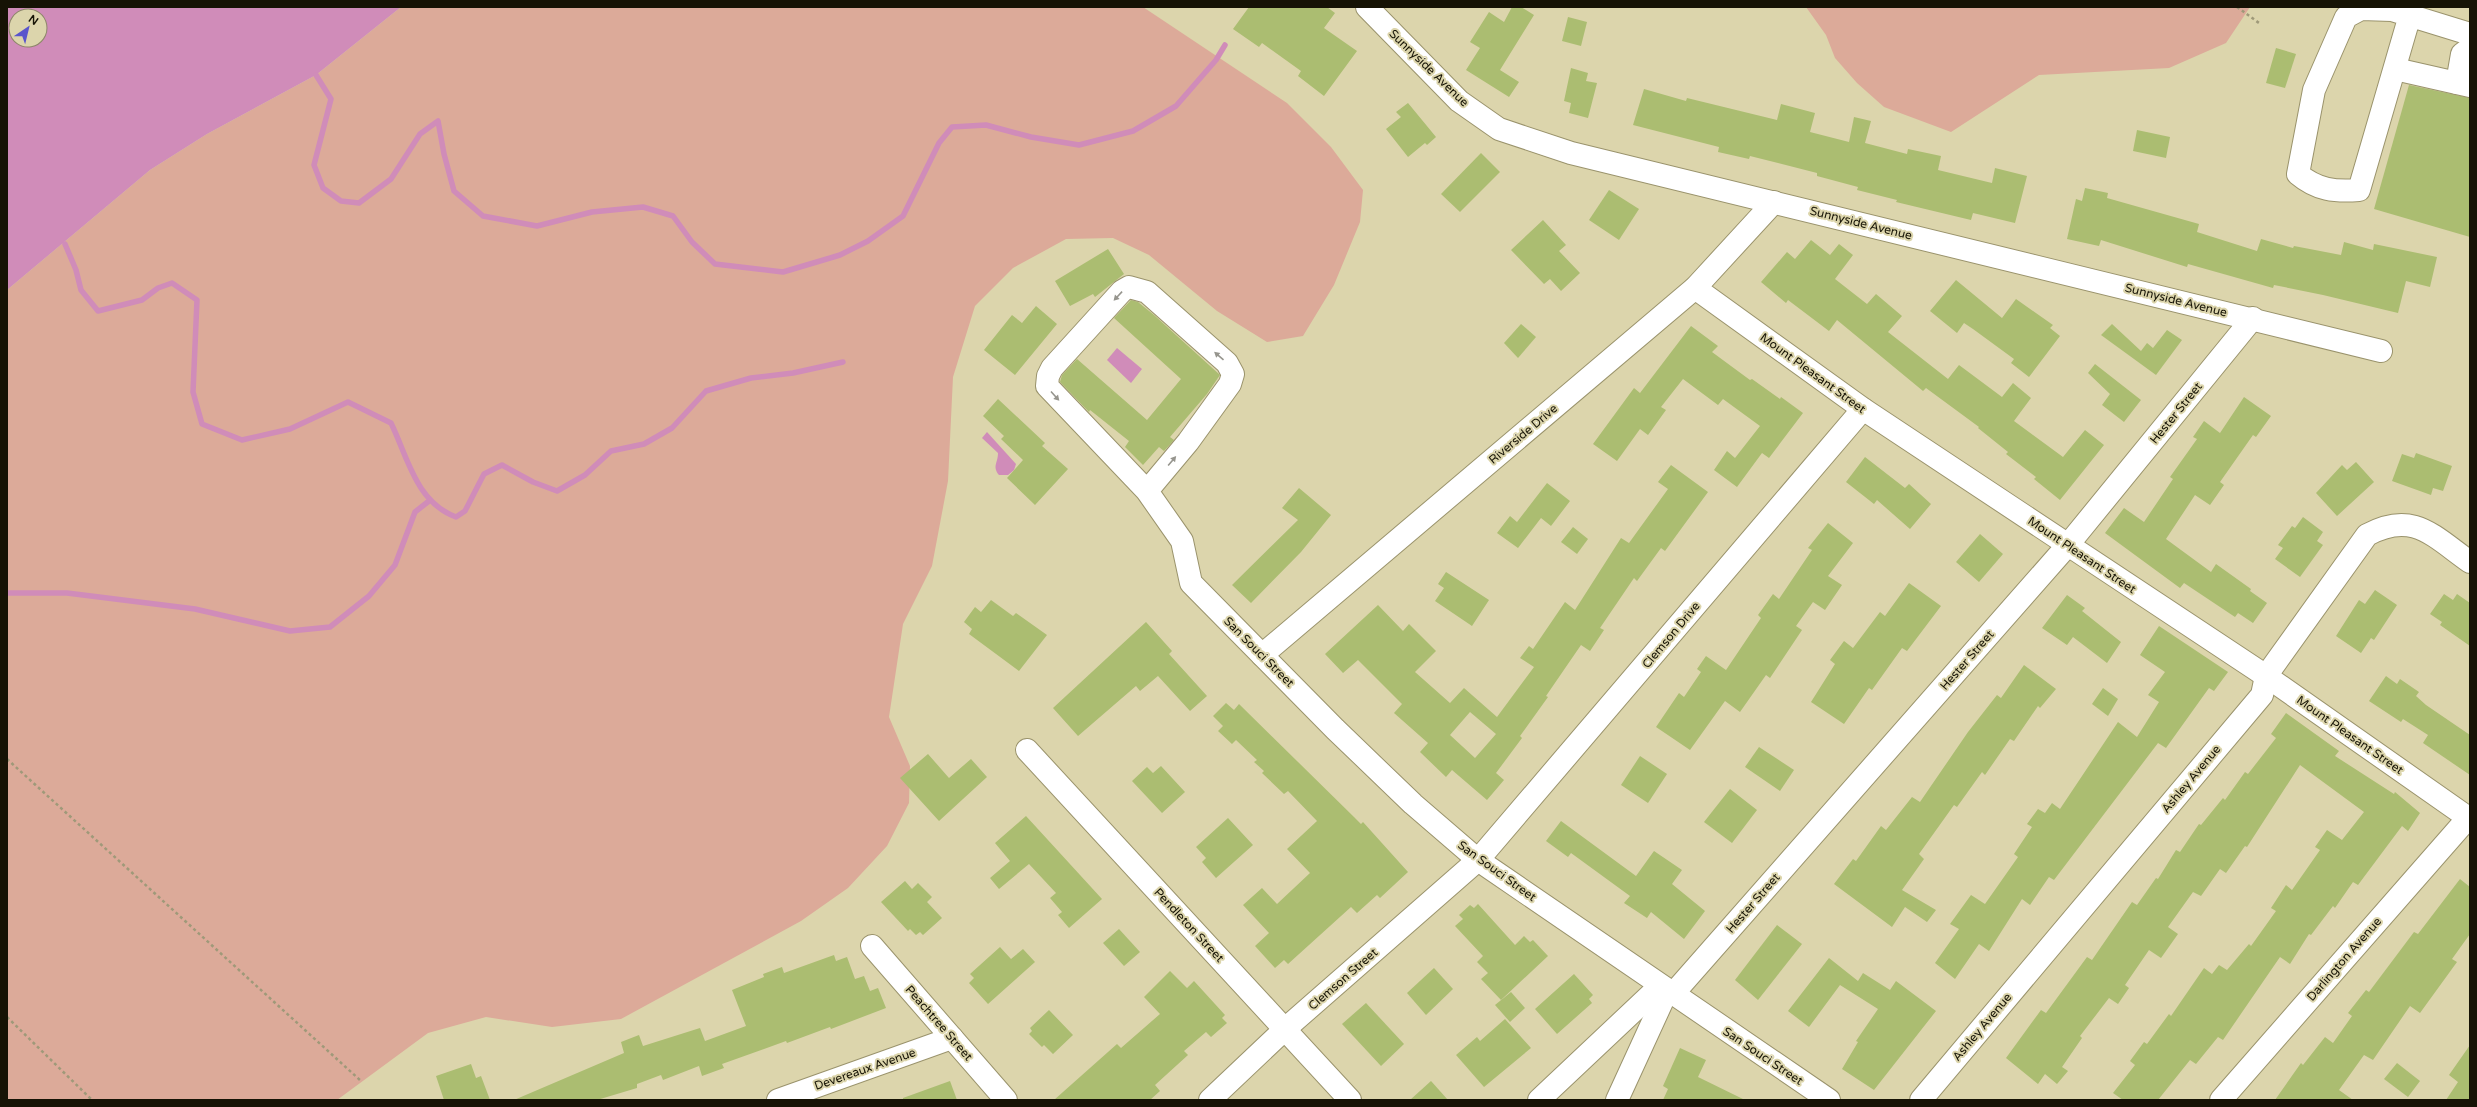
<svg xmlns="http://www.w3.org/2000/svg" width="2477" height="1107" font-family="'Varela Round',sans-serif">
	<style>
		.green { fill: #dcaa99 }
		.water { fill: #d08cb9; fill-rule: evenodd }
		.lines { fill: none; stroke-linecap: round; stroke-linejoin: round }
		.stream { stroke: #d08cb9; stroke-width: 5.5 }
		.building { fill: #abbd71; fill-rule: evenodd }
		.minor-casing { stroke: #9a936c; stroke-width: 24 }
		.path { stroke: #9f9979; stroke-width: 2.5; stroke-dasharray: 3 3; stroke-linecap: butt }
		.minor { stroke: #fff; stroke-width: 22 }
		.oneway { fill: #96958e }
		.labels { text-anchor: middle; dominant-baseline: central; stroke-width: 4; stroke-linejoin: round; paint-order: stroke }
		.street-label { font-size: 12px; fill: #161305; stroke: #dcd5ac }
	</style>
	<rect width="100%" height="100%" fill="#dcd5ac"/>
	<g class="green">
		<polygon points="401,7 1143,7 1287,103 1331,147 1363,190 1360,222 1334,285 1303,336 1267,342 1217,311 1149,255 1113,238 1066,239 1013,268 975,306 953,377 948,481 932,566 903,624 889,717 910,766 909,803 887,846 848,888 801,921 621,1019 552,1027 486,1017 428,1033 337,1100 7,1100 7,290 150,170 207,134 316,75"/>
		<polygon points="1806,7 2250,7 2226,43 2169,68 2039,75 1951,132 1884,107 1857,83 1835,58 1826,35"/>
	</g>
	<g class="water">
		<path d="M 7,7 L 401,7 L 316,75 L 207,134 L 150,170 L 7,290 ZM 16,16 L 40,16 L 40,40 L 16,40 Z"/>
		<polygon points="1117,348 1142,369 1131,383 1107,360"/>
		<path d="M 987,432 L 1016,464 L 1014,470 L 1008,475 L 999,475 C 992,466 998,463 998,453 L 982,438 Z"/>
	</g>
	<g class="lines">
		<g class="stream">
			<polyline points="316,75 331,99 314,165 323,188 341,201 359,203 391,179 420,134 438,121 444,154 454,191 483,216 537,226 592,212 643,207 673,216 692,242 715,264 783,272 840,255 868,241 903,216 939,143 952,127 986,125 1031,137 1079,145 1133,131 1176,106 1216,60 1225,45"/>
			<path d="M 65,244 L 76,270 L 81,290 L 98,311 L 142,300 L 158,288 L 172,283 L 197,300 L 193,392 L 202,424 L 242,440 L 290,429 L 348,402 L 391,423 C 408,458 416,502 456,517 L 465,511 L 484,474 L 502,465 L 533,482 L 557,491 L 585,475 L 611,451 L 644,444 L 672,428 L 706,391 L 751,378 L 793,373 L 843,362"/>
			<polyline points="7,593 67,593 195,609 290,631 330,627 369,596 395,565 415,512 429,501"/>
		</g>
	</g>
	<g class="building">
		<polygon points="1249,7 1327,7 1335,13 1324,28 1357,51 1324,96 1298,76 1301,71 1262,43 1259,47 1233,29"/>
		<polygon points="1512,7 1521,7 1534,15 1500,70 1519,82 1509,97 1466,70 1480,48 1470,42 1489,12 1504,22"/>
		<polygon points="1568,17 1587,22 1581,46 1562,41"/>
		<polygon points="2276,48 2296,54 2285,88 2266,83"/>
		<polygon points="1571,68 1588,73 1586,81 1597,83 1588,118 1569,113 1571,103 1564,101"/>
		<polygon points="2409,85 2470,98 2470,237 2374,209"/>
		<polygon points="1644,89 1686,101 1687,98 1777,120 1781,104 1815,113 1810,132 1849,142 1854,117 1871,121 1865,143 1907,154 1908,149 1941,156 1938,170 1992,183 1995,168 2027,176 2015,223 1973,213 1971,220 1896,202 1897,200 1857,190 1858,187 1817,176 1817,173 1750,156 1749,159 1718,152 1719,147 1633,125"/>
		<polygon points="1408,103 1436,137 1427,145 1425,143 1408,157 1386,129 1401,117 1396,112"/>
		<polygon points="2137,130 2170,137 2166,158 2133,151"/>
		<polygon points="1481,153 1500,172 1460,212 1441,194"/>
		<polygon points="2085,188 2108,193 2107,198 2199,224 2197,232 2257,251 2261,239 2293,248 2294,246 2341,255 2344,242 2373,250 2374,244 2437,257 2430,287 2406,281 2398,313 2323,295 2274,285 2273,288 2188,264 2187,267 2101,240 2099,246 2067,239 2076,199 2082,201"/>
		<polygon points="1609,190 1639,209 1619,240 1589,220"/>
		<polygon points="1543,220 1566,245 1559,251 1580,273 1561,291 1550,279 1544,284 1511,250"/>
		<polygon points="1811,240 1830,255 1839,244 1853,255 1835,279 1867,304 1876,294 1902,316 1888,332 1948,379 1959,365 2002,397 2013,383 2031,398 2014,421 2063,457 2085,430 2104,445 2060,500 2034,479 2036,477 2006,454 2008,452 1978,428 1979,427 1926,388 1923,391 1837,320 1829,331 1788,300 1786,303 1761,282 1787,252 1795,259"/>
		<polygon points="1108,249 1124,274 1095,297 1093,294 1070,306 1055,281"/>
		<polygon points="1956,280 2002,318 2016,299 2053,325 2050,328 2060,336 2029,377 2011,363 2014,359 1973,329 1964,323 1957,333 1930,311"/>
		<polygon points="1131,300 1138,302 1154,315 1220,375 1207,394 1170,437 1174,440 1164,451 1159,447 1143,465 1125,447 1129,441 1090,410 1089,412 1060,382 1062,375 1077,359 1147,420 1181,379 1114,318"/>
		<polygon points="1036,306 1057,324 1015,375 984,350 1012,315 1022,323"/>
		<polygon points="1521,324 1536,337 1518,358 1504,343"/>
		<polygon points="2112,324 2141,351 2147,343 2153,348 2167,330 2182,340 2156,375 2101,335"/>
		<polygon points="1691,326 1718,346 1712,352 1750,380 1752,379 1780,399 1781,397 1803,413 1769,458 1762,453 1737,487 1714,470 1727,451 1735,458 1760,426 1723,399 1718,405 1683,379 1661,407 1666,410 1648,435 1640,429 1617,461 1593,444 1634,388 1640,393"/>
		<polygon points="2095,364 2141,400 2124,422 2102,405 2110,394 2088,373"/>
		<polygon points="2244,397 2271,416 2256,437 2253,435 2220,482 2224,485 2210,505 2195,495 2166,539 2211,572 2216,564 2251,589 2250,591 2267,603 2253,623 2238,613 2235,617 2184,583 2180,588 2105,533 2124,508 2144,522 2173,479 2170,477 2197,439 2193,437 2204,421 2220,433"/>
		<polygon points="998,399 1045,443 1042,446 1068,469 1035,505 1007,478 1023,460 1001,439 1004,436 983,416"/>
		<polygon points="2416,453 2452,466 2443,491 2433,488 2431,495 2392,481 2402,454 2414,458"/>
		<polygon points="1865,457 1905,488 1909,484 1931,504 1910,529 1877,500 1874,504 1846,482"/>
		<polygon points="2356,462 2374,482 2337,516 2316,493 2342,465 2347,470"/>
		<path d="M 1671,465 L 1708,492 L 1665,551 L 1661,548 L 1637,581 L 1634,578 L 1600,628 L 1604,630 L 1590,651 L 1581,645 L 1546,696 L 1548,697 L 1520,736 L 1522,738 L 1496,773 L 1504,780 L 1487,800 L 1452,770 L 1446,777 L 1420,752 L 1428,743 L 1394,713 L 1402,704 L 1358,660 L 1343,673 L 1325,654 L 1378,605 L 1403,631 L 1409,624 L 1436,651 L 1415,672 L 1450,703 L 1464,688 L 1497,717 L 1534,667 L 1520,658 L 1529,646 L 1533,649 L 1565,602 L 1575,610 L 1621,538 L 1629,543 L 1668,489 L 1658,482 ZM 1470,712 L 1496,734 L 1475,758 L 1450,735 Z"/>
		<polygon points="1547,483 1570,501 1551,526 1541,518 1518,548 1497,533 1510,516 1517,522"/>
		<polygon points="1299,488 1331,515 1301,552 1251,603 1232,585 1298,520 1282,508"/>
		<polygon points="2303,517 2323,532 2317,541 2323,545 2300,577 2275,559 2283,548 2278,545 2292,526 2295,528"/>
		<polygon points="1828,523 1853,543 1828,576 1842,585 1825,610 1813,602 1796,626 1802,630 1770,678 1766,675 1740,712 1725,701 1690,750 1656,727 1679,693 1684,697 1701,672 1697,669 1706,656 1726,670 1761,618 1758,615 1773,594 1779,599 1812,550 1808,548"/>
		<polygon points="1573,527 1588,539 1577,554 1561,542"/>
		<polygon points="1980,534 2003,554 1979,582 1956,562"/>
		<polygon points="1446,572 1489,600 1472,626 1435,601 1444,588 1438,584"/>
		<polygon points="1909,583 1941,606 1907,651 1902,648 1872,690 1869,688 1844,724 1811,702 1835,664 1830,660 1844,641 1853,648 1880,612 1885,616"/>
		<polygon points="2375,590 2397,605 2374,640 2371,638 2361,653 2336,636 2359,600 2365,604"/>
		<polygon points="2444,594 2453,600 2457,594 2470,603 2470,646 2440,625 2442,622 2430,614"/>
		<polygon points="2067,595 2085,608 2082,611 2121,642 2107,663 2073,637 2067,645 2042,628"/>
		<polygon points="991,600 1013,616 1016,613 1047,635 1019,671 969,634 972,629 964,622 975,607 981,612"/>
		<polygon points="1146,622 1172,651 1169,654 1207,696 1190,711 1158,676 1140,691 1136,686 1078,736 1053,708"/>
		<polygon points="2159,626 2228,672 2214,691 2209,688 2166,748 2158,743 2054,880 2049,877 2030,905 2022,899 1989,951 1979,944 1955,979 1935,963 1959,929 1950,924 1971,895 1985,904 2018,857 2014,854 2032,827 2027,824 2038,809 2045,813 2052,803 2060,809 2118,722 2137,737 2159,702 2148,695 2165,672 2140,655"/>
		<polygon points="2024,665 2056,689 2040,708 2038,706 2014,741 2010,739 1985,775 1982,772 1957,807 1954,805 1919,854 1924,859 1902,890 1936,910 1927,922 1905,907 1892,927 1834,884 1853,859 1856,861 1881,826 1886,830 1912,797 1920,802 1968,732 1997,695 2001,698"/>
		<polygon points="2386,676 2397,684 2400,679 2419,692 2416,696 2426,705 2470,735 2470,775 2423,743 2428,735 2403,719 2401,722 2369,701"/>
		<polygon points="2103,688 2118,699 2108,716 2092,704"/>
		<polygon points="1226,703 1234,710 1239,704 1354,817 1361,824 1363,822 1408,872 1380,898 1377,895 1357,913 1351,907 1288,964 1284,960 1275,968 1255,946 1269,933 1243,905 1262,888 1277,904 1310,873 1287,849 1317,821 1288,791 1284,794 1262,773 1264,771 1254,762 1257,760 1236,740 1232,744 1218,731 1223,726 1213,716"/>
		<polygon points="2286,713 2339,751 2335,756 2394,794 2395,792 2420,813 2408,831 2402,826 2358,885 2353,882 2335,908 2333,906 2311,935 2309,934 2290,964 2280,957 2223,1040 2218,1037 2196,1064 2190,1060 2158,1100 2123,1100 2113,1093 2135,1065 2130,1061 2144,1042 2147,1044 2169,1014 2171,1016 2204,968 2212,974 2219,965 2227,970 2249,944 2251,946 2276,911 2271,908 2286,885 2292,890 2320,850 2315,847 2327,830 2342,840 2364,812 2300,765 2247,847 2245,846 2226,873 2220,869 2201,896 2193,892 2168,927 2178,934 2161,958 2149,950 2125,985 2129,988 2118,1004 2109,998 2080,1036 2082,1038 2062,1067 2068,1071 2057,1084 2045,1074 2038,1084 2006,1058 2041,1010 2046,1013 2087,957 2092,960 2132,902 2137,905 2156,878 2158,879 2176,850 2180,852 2199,824 2201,825 2223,798 2225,800 2245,772 2248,774 2276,738 2271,734"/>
		<polygon points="1759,747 1794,770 1780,791 1745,767"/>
		<polygon points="928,754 949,778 971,759 987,777 939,821 900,778"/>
		<polygon points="1640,756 1667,774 1648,803 1621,785"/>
		<polygon points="1161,766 1185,792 1162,813 1132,781 1147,767 1153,773"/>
		<polygon points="1730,789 1757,810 1732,843 1704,822"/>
		<polygon points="1026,816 1102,899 1069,928 1058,915 1062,912 1050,898 1056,893 1029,864 999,889 990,878 1010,861 995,843"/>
		<polygon points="1228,818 1253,845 1216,878 1202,862 1206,858 1196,847"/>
		<polygon points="1561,821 1636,876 1654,851 1682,870 1672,884 1705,911 1684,939 1651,912 1647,918 1624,903 1630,896 1571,853 1568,857 1546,841"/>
		<polygon points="2460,879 2470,887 2470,934 2452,959 2457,962 2420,1013 2410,1006 2373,1060 2364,1055 2339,1090 2353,1100 2275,1100 2301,1063 2303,1065 2325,1037 2333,1043 2352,1016 2348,1013 2366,990 2369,992 2414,932 2418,934"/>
		<polygon points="905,881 912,889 918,883 932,897 927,902 942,918 923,935 920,932 916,935 910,929 908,931 881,902"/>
		<polygon points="1478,904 1515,945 1524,936 1530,942 1533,940 1548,956 1501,1000 1481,979 1488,973 1477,962 1483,956 1455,926 1463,919 1459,915 1470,905 1474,908"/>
		<polygon points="1777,925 1802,944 1758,1000 1735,980"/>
		<polygon points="1119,929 1140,952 1124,966 1103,943"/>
		<polygon points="1000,947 1011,959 1023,949 1035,962 988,1004 969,983 974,978 970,974"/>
		<polygon points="834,955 836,961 847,957 855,979 864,976 870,991 878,988 886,1008 831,1029 830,1027 787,1043 786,1041 722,1064 724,1068 702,1076 699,1066 663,1080 661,1075 637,1084 637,1088 597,1100 514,1100 624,1053 621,1042 639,1035 643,1046 700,1028 705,1041 746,1026 732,990 764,977 763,974 782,967 784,973"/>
		<polygon points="1829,958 1858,981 1863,973 1890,990 1896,981 1936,1011 1874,1090 1842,1069 1858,1042 1856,1041 1878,1009 1840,985 1809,1027 1788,1011"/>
		<polygon points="1434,968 1453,989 1426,1015 1407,993"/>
		<polygon points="1170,971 1187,988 1194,981 1225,1015 1222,1018 1227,1023 1211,1037 1206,1032 1184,1051 1188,1055 1155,1085 1160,1091 1150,1100 1054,1100 1117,1044 1121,1048 1160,1014 1144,997"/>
		<polygon points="1574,974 1593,995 1589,999 1592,1003 1557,1034 1535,1009"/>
		<polygon points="1511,992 1525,1008 1510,1022 1495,1005"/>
		<polygon points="1366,1003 1404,1044 1381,1066 1342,1024"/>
		<polygon points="1049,1010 1073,1035 1053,1054 1044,1045 1042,1047 1029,1034 1032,1031 1030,1028"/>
		<polygon points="1505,1019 1531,1048 1484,1087 1456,1055 1477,1037 1480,1041"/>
		<polygon points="2470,1045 2470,1100 2446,1100 2458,1082 2449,1075"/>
		<polygon points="1680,1048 1706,1060 1698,1077 1745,1100 1663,1100 1668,1089 1663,1086"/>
		<polygon points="2397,1063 2420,1081 2408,1097 2384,1079"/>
		<polygon points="471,1064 476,1078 481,1076 490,1100 444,1100 436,1076"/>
		<polygon points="950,1081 957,1100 903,1100 903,1098"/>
		<polygon points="1431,1081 1448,1100 1410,1100"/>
	</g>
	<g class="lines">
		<g class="minor-casing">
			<g id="minor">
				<polyline points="1367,7 1459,101 1499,129 1571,153 2381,351"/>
				<path d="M 2410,15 L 2359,190 C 2335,192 2317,190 2298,174 L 2314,90 L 2346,17 L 2361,9 L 2392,10 L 2470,34"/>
				<polyline points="2395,69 2470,86"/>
				<polyline points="2457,83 2462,54 2470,48"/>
				<polyline points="1695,288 1863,409 2266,676 2470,819"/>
				<polyline points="1147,491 1188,442 1230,384 1233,374 1227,363 1147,292 1129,287 1122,291 1052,368 1048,376 1047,386 1147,491 1182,541 1191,583 1335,729 1413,804 1478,860 1829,1100"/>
				<polyline points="1262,655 1695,288 1774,202"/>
				<polyline points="1027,750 1350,1100"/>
				<polyline points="872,946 1006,1100"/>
				<polyline points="1672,995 2067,546 2253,318"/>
				<polyline points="778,1100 952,1038"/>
				<polyline points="1210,1100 1285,1029 1478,860 1863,409"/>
				<polyline points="1539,1100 1660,986"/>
				<polyline points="1617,1100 1667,991"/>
				<path d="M 1921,1100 L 2262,695 L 2266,676 L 2367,535 C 2413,510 2433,536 2470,562"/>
				<polyline points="2221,1100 2468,818"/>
			</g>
		</g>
		<g class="path">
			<polyline points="2237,7 2259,23"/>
			<polyline points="7,759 361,1081"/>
			<polyline points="7,1017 92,1100"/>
		</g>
		<use href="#minor" class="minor"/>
	</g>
	<defs><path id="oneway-solid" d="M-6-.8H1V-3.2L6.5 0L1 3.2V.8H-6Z"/></defs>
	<g class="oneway">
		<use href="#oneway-solid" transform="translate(1118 296) rotate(133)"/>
		<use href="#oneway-solid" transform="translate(1219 356) rotate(-139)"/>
		<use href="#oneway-solid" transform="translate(1055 396) rotate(48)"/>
		<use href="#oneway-solid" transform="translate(1172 461) rotate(-50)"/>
	</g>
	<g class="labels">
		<g class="street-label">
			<text transform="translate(1429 68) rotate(44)">Sunnyside Avenue</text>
			<text transform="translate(1861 223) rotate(14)">Sunnyside Avenue</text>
			<text transform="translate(2176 300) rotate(14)">Sunnyside Avenue</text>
			<text transform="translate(1813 373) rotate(36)">Mount Pleasant Street</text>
			<text transform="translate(2176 413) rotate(-51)">Hester Street</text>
			<text transform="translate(1523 434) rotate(-40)">Riverside Drive</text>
			<text transform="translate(2082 555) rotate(34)">Mount Pleasant Street</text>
			<text transform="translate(1671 635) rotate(-50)">Clemson Drive</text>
			<text transform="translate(1259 652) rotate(45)">San Souci Street</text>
			<text transform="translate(1967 660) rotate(-49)">Hester Street</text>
			<text transform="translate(2350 735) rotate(35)">Mount Pleasant Street</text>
			<text transform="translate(2191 779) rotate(-50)">Ashley Avenue</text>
			<text transform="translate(1497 871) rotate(36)">San Souci Street</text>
			<text transform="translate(1753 903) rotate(-49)">Hester Street</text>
			<text transform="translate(1189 925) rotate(47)">Pendleton Street</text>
			<text transform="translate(2344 959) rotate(-49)">Darlington Avenue</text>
			<text transform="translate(1343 979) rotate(-41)">Clemson Street</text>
			<text transform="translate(939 1023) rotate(49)">Peachtree Street</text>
			<text transform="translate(1982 1027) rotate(-50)">Ashley Avenue</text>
			<text transform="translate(1763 1056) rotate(34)">San Souci Street</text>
			<text transform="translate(865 1069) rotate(-19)">Devereaux Avenue</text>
		</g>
	</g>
	<rect width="2477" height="1107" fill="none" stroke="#161305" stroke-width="16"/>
	<g transform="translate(28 28) rotate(35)"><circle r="19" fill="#dcd5ac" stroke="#8d8769"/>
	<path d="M0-3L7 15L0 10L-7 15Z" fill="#5955cc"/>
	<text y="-6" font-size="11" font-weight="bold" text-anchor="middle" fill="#161305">N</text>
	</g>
</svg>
